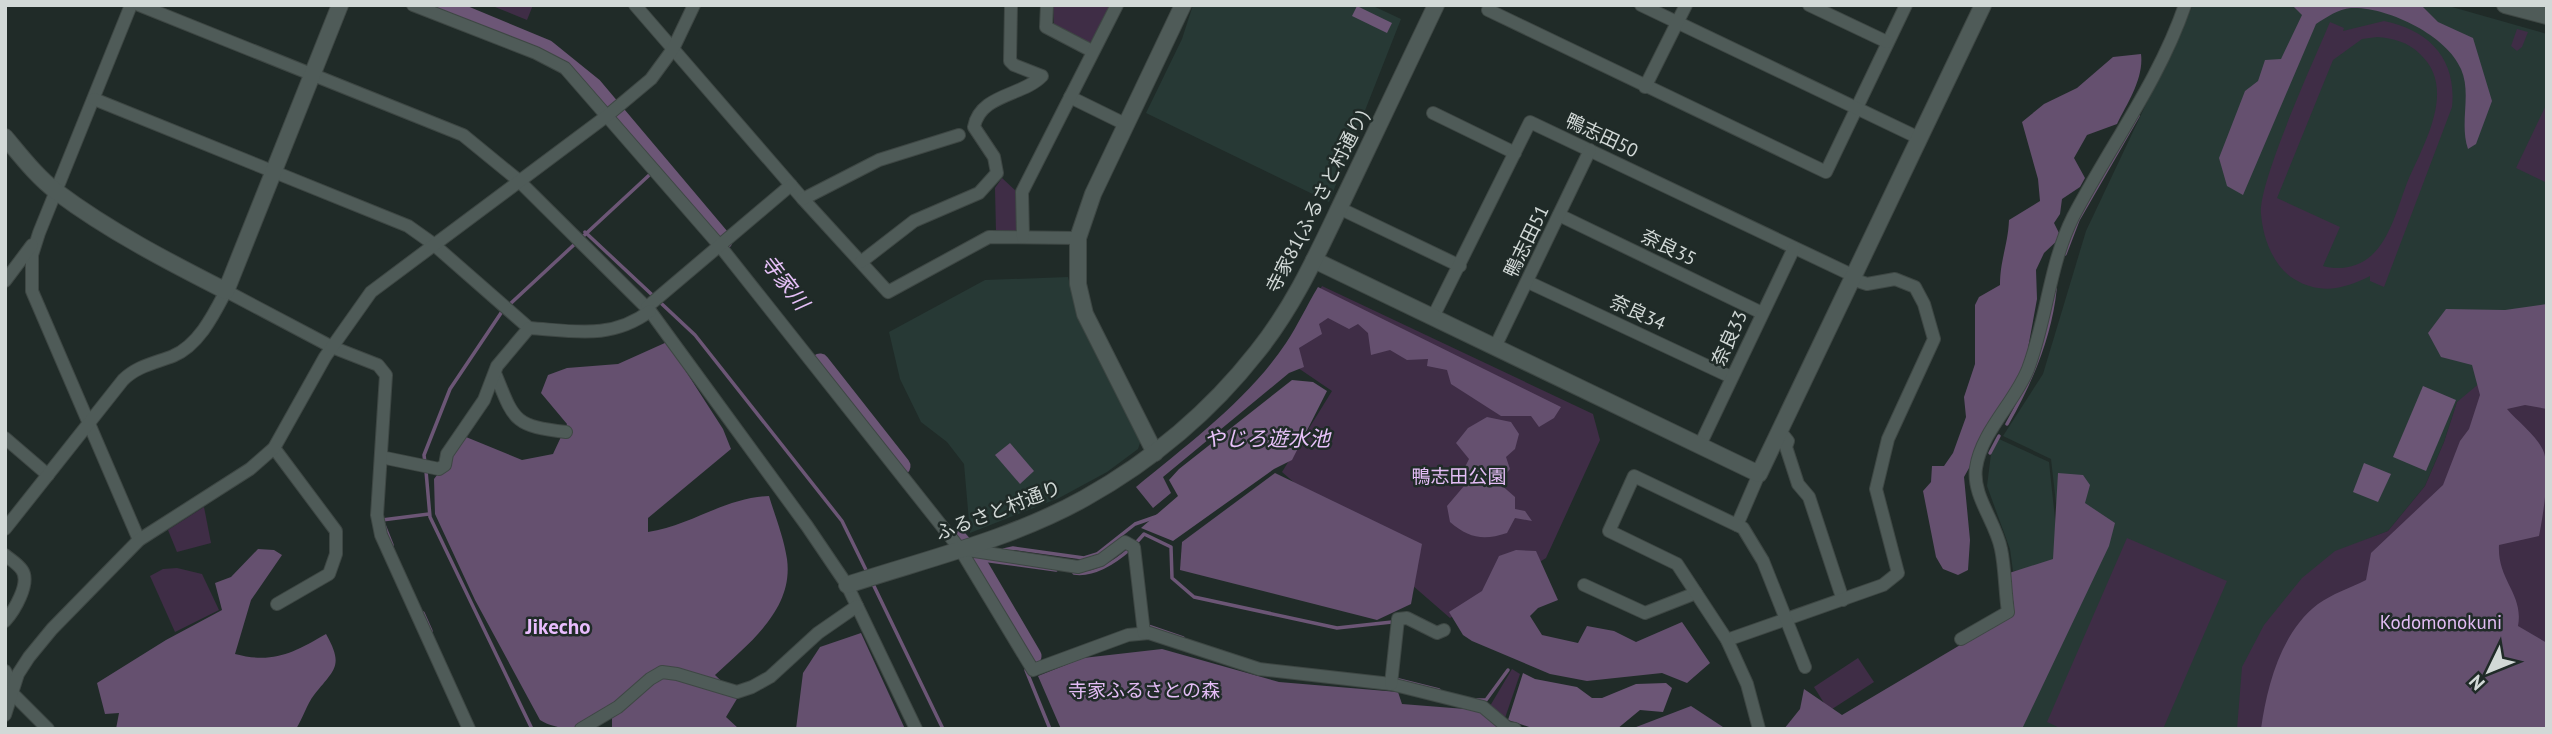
<svg xmlns="http://www.w3.org/2000/svg" width="2552" height="734" font-family="'PT Sans','Noto Sans JP',sans-serif">
	<style>
		.built { fill: #273935 }
		.green { fill: #3f2d46; fill-rule: evenodd }
		.forest { fill: #65506f }
		.water { fill: #6c5676 }
		.lines { fill: none; stroke-linecap: round; stroke-linejoin: round }
		.stream { stroke: #6c5676; stroke-width: 3.5 }
		.river { stroke: #6c5676; stroke-width: 19 }
		.street-casing { stroke: #3e4744; stroke-width: 14 }
		.secondary-casing { stroke: #3e4744; stroke-width: 18 }
		.street { stroke: #4f5b58; stroke-width: 12 }
		.secondary { stroke: #4f5b58; stroke-width: 16 }
		.labels { text-anchor: middle; dominant-baseline: central; stroke-width: 5; stroke-linejoin: round; paint-order: stroke }
		.street-label { font-size: 19px; fill: #d2d9d7; stroke: #202b28 }
		.park-label { font-size: 19px; fill: #e3bdf5; stroke: #202b28 }
		.water-label { font-size: 21px; font-style: italic; fill: #e7c1f9; stroke: #202b28 }
		.neighbourhood-label { font-size: 21px; font-weight: bold; fill: #e9bdfe; stroke: #202b28 }
	</style>
	<rect width="100%" height="100%" fill="#202b28"/>
	<g class="built">
		<polygon points="1193,5 1371,5 1401,19 1329,202 1146,113 1182,39"/>
		<polygon points="2193,5 2445,5 2547,34 2547,352 2457,402 2444,442 2425,486 2388,531 2335,552 2237,729 1828,729 2025,617 2064,574 2051,459 2003,436 2043,374 2086,231"/>
		<polygon points="1068,277 1077,313 1141,440 1138,449 1107,472 1059,498 970,533 964,464 947,442 921,422 900,379 889,332 985,280"/>
		<polygon points="1999,439 2049,462 2060,566 2013,571 2010,549 1987,486 1991,454"/>
	</g>
	<g class="green">
		<polygon points="490,5 533,5 527,20"/>
		<polygon points="1053,5 1112,5 1093,41 1087,43 1054,26"/>
		<path d="M 2384,21 C 2429,30 2457,59 2452,107 L 2384,287 L 2370,281 L 2370,276 C 2345,289 2320,295 2294,279 C 2273,266 2263,238 2261,214 C 2258,182 2315,58 2330,22 L 2344,28 L 2343,31 ZM 2377,37 C 2393,38 2408,42 2420,54 C 2458,89 2423,145 2407,183 C 2398,206 2391,237 2372,255 C 2359,267 2340,271 2323,266 L 2340,227 L 2277,198 L 2333,60 L 2362,39 Z"/>
		<polygon points="2517,29 2528,32 2522,47 2517,51 2511,46"/>
		<polygon points="2547,103 2547,183 2516,168"/>
		<polygon points="1002,178 1017,192 1019,228 1014,232 996,232 995,188"/>
		<polygon points="1322,286 1593,414 1600,440 1546,558 1450,618 1282,472 1332,391 1282,357"/>
		<polygon points="2547,352 2547,729 2237,729 2242,667 2264,625 2302,578 2335,551 2388,531 2425,486 2444,442 2457,402 2487,377"/>
		<polygon points="204,507 211,543 177,552 168,530"/>
		<polygon points="2127,538 2227,581 2163,729 2062,729 2047,722"/>
		<polygon points="177,568 202,574 219,610 175,632 150,576 163,569"/>
		<polygon points="1858,658 1874,682 1829,711 1814,687"/>
		<polygon points="1512,669 1520,674 1505,718 1490,706"/>
	</g>
	<g class="forest">
		<path d="M 2292,5 L 2421,5 L 2438,22 L 2473,38 L 2492,101 L 2476,144 L 2468,149 C 2459,123 2472,94 2461,69 C 2447,35 2386,6 2351,8 C 2338,9 2327,17 2316,24 L 2243,195 L 2227,186 L 2219,158 L 2245,91 L 2258,81 L 2265,60 L 2281,59 L 2302,15 Z"/>
		<path d="M 2141,54 C 2144,78 2128,102 2117,124 L 2087,135 L 2074,158 L 2085,178 L 2080,187 L 2062,199 L 2060,214 L 2054,223 L 2061,237 L 2044,253 L 2036,270 L 2037,299 L 2024,370 L 1964,477 L 1970,540 L 1968,570 L 1958,575 L 1943,569 L 1936,557 L 1923,491 L 1931,482 L 1932,466 L 1944,466 L 1953,453 L 1966,417 L 1964,397 L 1975,364 L 1975,305 L 1979,297 L 2000,285 C 2000,260 2008,245 2009,220 L 2040,201 L 2038,179 L 2022,122 L 2044,104 L 2077,88 L 2113,57 Z"/>
		<path d="M 1318,287 L 1561,407 L 1554,418 L 1539,427 L 1531,416 L 1501,416 L 1451,384 L 1447,370 L 1427,366 L 1428,359 L 1407,360 L 1390,350 L 1371,355 L 1368,333 L 1358,324 L 1349,329 L 1328,318 L 1319,324 L 1322,334 L 1299,348 L 1304,367 L 1289,373 L 1163,477 L 1171,493 L 1153,508 L 1136,487 C 1188,444 1248,400 1286,343 C 1298,325 1307,305 1318,287 Z"/>
		<path d="M 2547,304 L 2547,409 L 2525,405 L 2507,409 C 2517,421 2536,435 2543,450 C 2551,468 2543,516 2539,536 L 2499,545 C 2497,580 2524,594 2518,626 L 2547,643 L 2547,729 L 2261,729 C 2267,686 2281,632 2318,604 C 2332,594 2350,588 2366,580 L 2371,553 L 2443,485 L 2460,441 L 2469,429 L 2480,395 L 2472,365 L 2441,357 L 2428,333 L 2446,309 L 2505,310 Z"/>
		<path d="M 667,342 L 723,429 L 731,449 L 648,518 L 648,532 C 690,526 726,497 769,496 C 775,516 784,538 787,559 C 794,610 748,644 715,675 L 738,697 L 726,717 L 739,729 L 612,729 L 612,718 C 587,727 563,734 540,720 L 475,600 L 435,514 L 434,479 L 466,437 L 522,460 L 553,454 L 567,424 L 541,393 L 548,375 L 567,368 L 618,364 Z"/>
		<path d="M 1487,417 L 1511,422 L 1519,434 L 1515,449 L 1506,457 L 1510,469 L 1499,483 L 1515,497 L 1515,509 L 1525,511 L 1532,521 L 1515,518 L 1507,533 C 1483,541 1469,538 1450,522 L 1447,506 L 1464,486 L 1463,471 L 1469,459 L 1456,443 L 1468,428 Z"/>
		<polygon points="1275,473 1422,544 1411,604 1377,620 1180,570 1182,542"/>
		<polygon points="2058,473 2083,475 2090,485 2085,503 2115,523 2109,546 2022,729 1784,729 1800,709 1804,689 1842,715 1999,622 2014,607 2009,573 2053,559"/>
		<path d="M 258,549 L 274,550 L 282,555 L 251,600 L 235,654 C 273,664 293,653 326,634 C 344,666 335,669 314,695 C 307,704 303,718 296,729 L 116,729 L 119,713 L 105,714 L 97,683 L 166,640 L 222,610 L 215,583 L 231,577 Z"/>
		<polygon points="1516,550 1536,551 1558,600 1538,608 1530,616 1542,635 1578,643 1587,626 1614,631 1636,642 1682,622 1710,663 1687,683 1662,673 1587,681 1550,674 1472,641 1463,635 1449,612 1482,591 1499,556"/>
		<polygon points="861,633 905,729 796,729 803,673 820,647"/>
		<polygon points="1162,649 1279,682 1398,692 1402,704 1478,710 1519,729 1061,729 1038,676 1083,658"/>
		<polygon points="1691,706 1726,729 1631,729"/>
	</g>
	<g class="water">
		<polygon points="1357,6 1392,23 1387,33 1352,16"/>
		<polygon points="1292,380 1313,382 1327,391 1292,460 1274,469 1173,541 1141,528 1178,496 1169,480 1179,469"/>
		<polygon points="2423,386 2456,400 2426,471 2393,457"/>
		<polygon points="1010,443 1034,471 1020,484 995,455"/>
		<polygon points="2364,463 2391,474 2378,502 2353,492"/>
		<polygon points="1523,673 1535,679 1577,687 1592,698 1602,698 1636,684 1666,683 1672,688 1663,712 1640,710 1617,729 1535,729 1508,720"/>
	</g>
	<g class="lines">
		<g class="stream">
			<polyline points="585,232 695,335 842,521 867,572"/>
			<polyline points="2065,254 2078,220 2138,116"/>
			<polyline points="509,305 659,166"/>
			<path d="M 2007,424 C 2031,382 2050,337 2055,289"/>
			<polyline points="1990,453 1999,436"/>
			<polyline points="425,463 424,455 450,389 503,310"/>
			<polyline points="426,471 430,517 532,729"/>
			<polyline points="1135,544 1144,534 1171,547 1172,578 1194,597 1337,628 1392,622"/>
			<polyline points="392,545 382,520 429,514"/>
			<polyline points="1004,550 1013,548 1084,558 1097,554 1135,524 1158,516"/>
			<polyline points="975,559 1056,570"/>
			<path d="M 1074,573 C 1094,576 1115,562 1130,549"/>
			<polyline points="872,582 943,729"/>
			<polyline points="423,613 431,631"/>
			<polyline points="1148,626 1183,638"/>
			<polyline points="1026,670 1050,729"/>
			<polyline points="1395,679 1439,690"/>
			<polyline points="1477,700 1486,700 1508,670"/>
		</g>
		<g class="river">
			<polyline points="440,5 546,49 593,87 723,241"/>
			<polyline points="820,363 901,466"/>
			<polyline points="956,537 975,559 1032,656"/>
		</g>
		<g class="street-casing">
			<g id="street">
				<polyline points="131,5 39,233 32,255 32,291 139,540"/>
				<polyline points="139,5 463,135 518,180 650,311 807,526 847,585 916,729"/>
				<polyline points="413,5 536,53 565,68 720,246 960,549 1033,670 1128,635 1149,633 1259,669 1391,684 1483,707 1508,728 1515,729"/>
				<polyline points="635,5 803,199 888,292 989,237 1078,238"/>
				<polyline points="1047,5 1046,27 1092,51"/>
				<polyline points="1490,5 1488,10 1826,172 1906,5"/>
				<polyline points="1641,5 1919,138"/>
				<polyline points="1809,5 1887,42"/>
				<polyline points="1645,87 1686,5"/>
				<polyline points="1070,97 1127,125"/>
				<polyline points="94,99 408,226 432,243 529,328"/>
				<polyline points="1433,113 1515,153"/>
				<polyline points="803,199 879,160 959,135"/>
				<polyline points="1339,208 1460,266"/>
				<polyline points="1559,215 1762,313"/>
				<polyline points="1023,237 1022,192 1117,5"/>
				<path d="M 861,262 L 914,221 L 979,193 L 997,173 L 994,157 L 974,127 C 980,94 1023,96 1042,76 L 1014,65 L 1010,61 L 1011,5"/>
				<polyline points="5,281 32,245"/>
				<polyline points="1528,282 1731,377"/>
				<polyline points="647,307 791,185"/>
				<polyline points="1433,317 1530,122 1854,276"/>
				<polyline points="1495,347 1590,150"/>
				<path d="M 495,373 C 514,420 513,426 566,432"/>
				<polyline points="1780,431 1788,441 1786,447 1798,484 1809,497 1843,600"/>
				<polyline points="5,438 48,475"/>
				<polyline points="1700,445 1794,248"/>
				<polyline points="274,448 336,531 336,554 329,574 277,604"/>
				<path d="M 381,457 L 439,469 L 445,465 L 447,454 L 484,400 L 497,366 L 529,328 C 574,331 611,340 650,311"/>
				<polyline points="1737,525 1759,474"/>
				<path d="M 5,529 L 123,380 C 137,366 155,363 173,356 C 199,345 214,314 226,291 L 332,347 L 378,365 L 386,375 L 377,515 L 381,535 L 469,729"/>
				<polyline points="961,549 1078,567 1101,560 1125,542 1134,547 1144,633"/>
				<path d="M 5,555 C 11,560 18,564 22,570 C 31,583 14,611 5,621"/>
				<polyline points="1584,585 1645,613 1696,593"/>
				<path d="M 1961,639 L 2008,612 C 2005,592 2005,567 2001,549 C 1996,522 1972,496 1976,468 C 1981,432 2015,402 2028,369 C 2047,319 2049,265 2073,217 C 2110,146 2159,81 2185,5"/>
				<polyline points="1727,640 1883,585 1898,573 1876,489 1888,439 1934,339 1924,304 1915,287 1895,279 1867,284 1852,279"/>
				<polyline points="5,671 13,687"/>
				<polyline points="1391,684 1398,619 1407,618 1437,633 1444,630"/>
				<polyline points="12,693 48,729"/>
				<polyline points="5,715 18,674 29,657 52,629 139,540 250,469 274,448 325,357 371,292 608,115 651,79 673,49 694,5"/>
				<polyline points="581,729 618,707 650,679 662,672 677,674 737,692 752,687 770,677 818,633 857,606"/>
				<polyline points="1759,729 1747,684 1727,640 1677,564 1609,531 1634,476 1743,528 1763,561 1805,667"/>
			</g>
		</g>
		<g class="secondary-casing">
			<g id="secondary">
				<polyline points="2505,5 2547,16"/>
				<path d="M 5,137 C 21,156 37,177 57,192 C 109,231 169,262 226,291 L 340,5"/>
				<polyline points="1314,260 1759,474 1983,5"/>
				<polyline points="1155,453 1085,314 1078,284 1078,238 1093,194 1183,5"/>
				<path d="M 847,585 C 926,559 1012,539 1085,498 C 1151,461 1210,412 1257,352 C 1295,305 1319,250 1345,196 C 1375,132 1406,69 1436,5"/>
			</g>
		</g>
		<use href="#street" class="street"/>
		<use href="#secondary" class="secondary"/>
	</g>
	<g class="labels">
		<g class="street-label">
			<text transform="translate(1602 135) rotate(25)">鴨志田50</text>
			<text transform="translate(1317 201) rotate(-63)">寺家81(ふるさと村通り)</text>
			<text transform="translate(1526 241) rotate(-64)">鴨志田51</text>
			<text transform="translate(1669 247) rotate(26)">奈良35</text>
			<text transform="translate(1638 312) rotate(25)">奈良34</text>
			<text transform="translate(1729 338) rotate(-65)">奈良33</text>
			<text transform="translate(998 510) rotate(-21)">ふるさと村通り</text>
		</g>
		<g class="park-label">
			<text x="1459" y="476">鴨志田公園</text>
			<text x="2441" y="622">Kodomonokuni</text>
			<text x="1144" y="690">寺家ふるさとの森</text>
		</g>
		<g class="water-label">
			<text transform="translate(785 282) rotate(52)">寺家川</text>
			<text x="1267" y="438">やじろ遊水池</text>
		</g>
		<g class="neighbourhood-label">
			<text x="558" y="626">Jikecho</text>
		</g>
	</g>
	<rect width="2552" height="734" fill="none" stroke="#d2d9d7" stroke-width="14"/>
	<g transform="translate(2489 671) rotate(227)" stroke="#202b28" stroke-width="5" paint-order="stroke">
	<path d="M0-5L12 26L0 18L-12 26Z" fill="#d2d9d7"/>
	<text y="-10" font-size="19" font-weight="bold" text-anchor="middle" fill="#d2d9d7">N</text>
	</g>
</svg>
